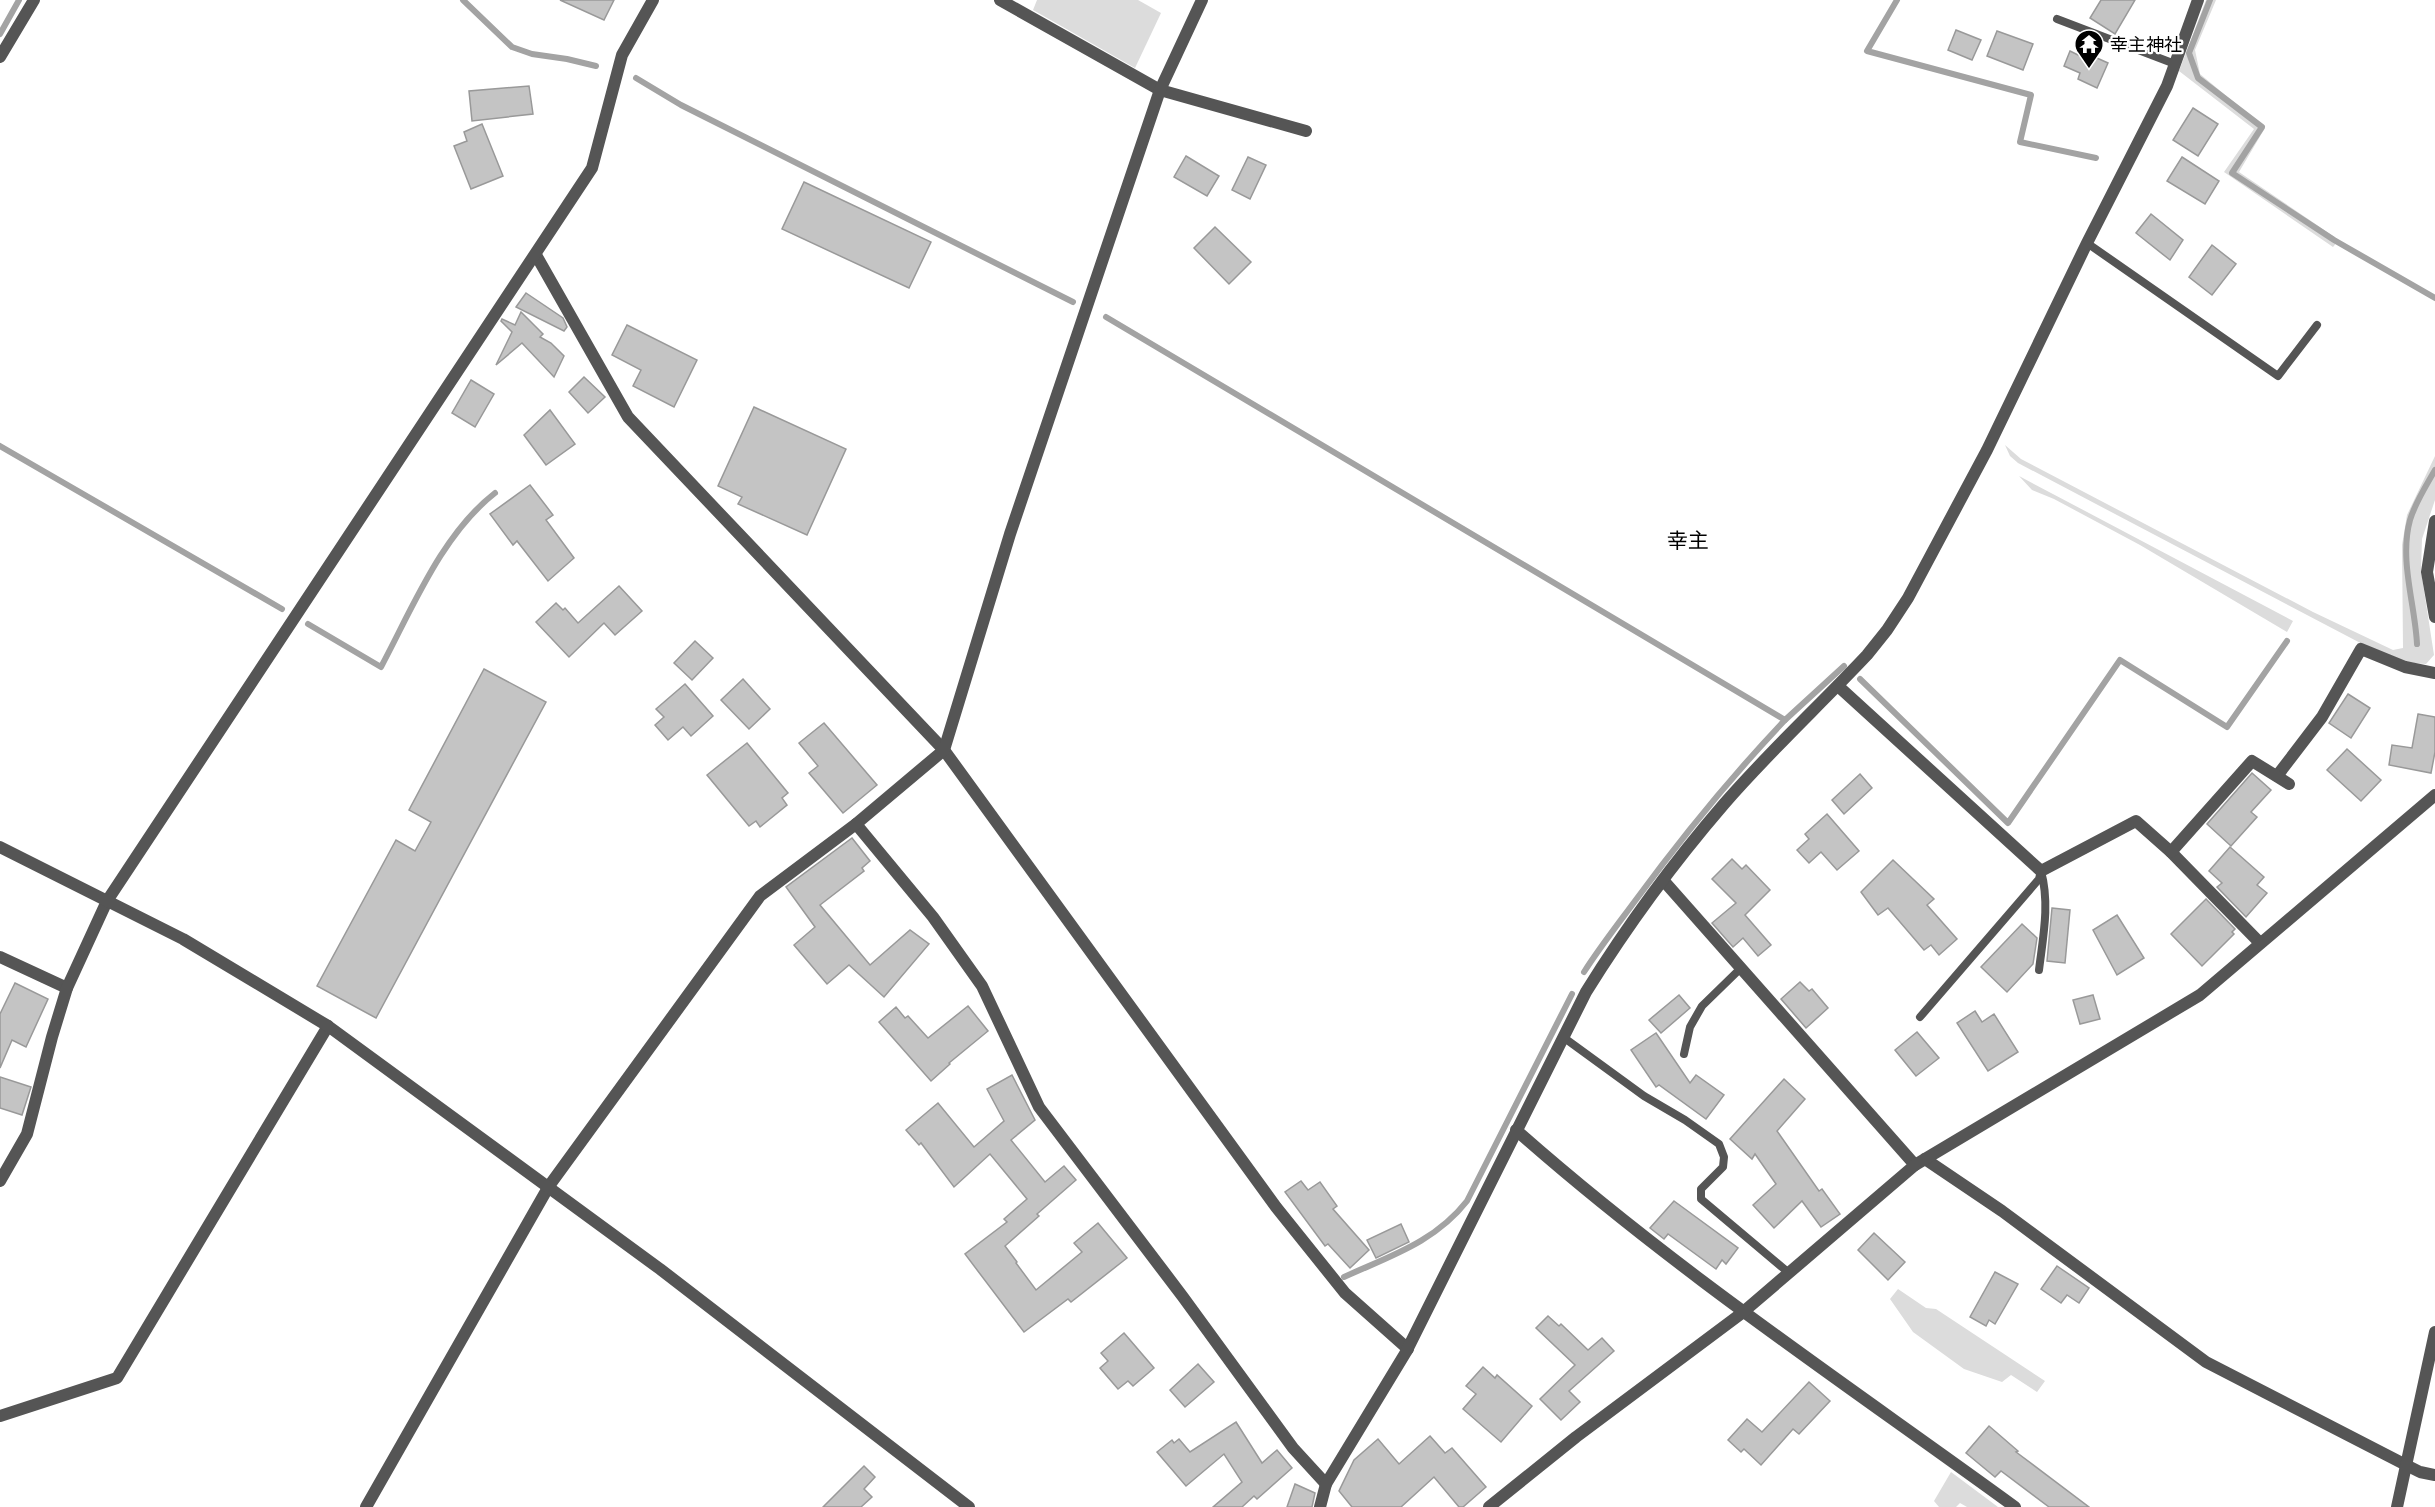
<svg xmlns="http://www.w3.org/2000/svg" width="2435" height="1507" font-family="'IBM Plex Sans','Noto Sans JP',sans-serif">
	<style>
		.green { fill: #dcdcdc }
		.lines { fill: none; stroke-linecap: round; stroke-linejoin: round }
		.stream { stroke: #a3a3a3; stroke-width: 6 }
		.building { fill: #c4c4c4; stroke: #999; stroke-width: 1.5 }
		.service { stroke: #555; stroke-width: 8 }
		.minor { stroke: #555; stroke-width: 12 }
		.tertiary { stroke: #555; stroke-width: 12 }
		.labels { text-anchor: middle; dominant-baseline: central; stroke-width: 4.5; stroke-linejoin: round; paint-order: stroke }
		.poi-label { font-size: 18px; fill: #000; stroke: #fff; text-anchor: start }
		.quarter-label { font-size: 21px; fill: #000; stroke: #fff }
	</style>
	<rect width="100%" height="100%" fill="#fff"/>
	<g class="green">
		<polygon points="1037,0 1138,0 1161,13 1135,68 1033,10"/>
		<polygon points="2206,0 2216,0 2195,50 2200,74 2265,128 2239,172 2339,240 2333,247 2224,172 2254,129 2179,71"/>
		<path d="M 2005,445 L 2021,459 L 2313,612 L 2393,650 L 2403,648 L 2402,545 L 2407,515 L 2435,456 L 2435,500 L 2422,539 L 2421,571 L 2434,655 L 2426,664 C 2405,664 2387,655 2368,647 L 2018,463 L 2010,456 Z"/>
		<polygon points="2019,476 2293,621 2287,632 2140,545 2054,499 2032,490"/>
		<polygon points="1898,1289 1926,1308 1936,1309 2045,1381 2037,1392 2011,1375 2002,1382 1964,1369 1913,1332 1890,1299"/>
		<polygon points="1951,1472 1998,1507 1967,1507 1960,1503 1956,1507 1939,1507 1934,1501"/>
	</g>
	<g class="lines">
		<g class="stream">
			<polyline points="463,0 512,47 532,54 567,59 596,66"/>
			<polyline points="1897,0 1867,51 2031,95 2020,142 2096,158"/>
			<polyline points="2210,0 2189,53 2198,78 2262,127 2232,173 2334,240 2435,298"/>
			<polyline points="0,34 19,0"/>
			<polyline points="636,78 681,105 1073,302"/>
			<polyline points="1106,317 1785,720 1844,666"/>
			<polyline points="0,446 282,609"/>
			<path d="M 308,624 L 381,667 C 412,609 442,534 495,493"/>
			<path d="M 2417,644 C 2415,604 2399,560 2410,520 C 2415,503 2426,486 2435,470"/>
			<polyline points="1860,679 2008,823 2120,660 2227,727 2287,641"/>
			<path d="M 1584,972 C 1600,947 1618,924 1635,901 C 1682,837 1731,777 1785,720"/>
			<path d="M 1344,1277 C 1390,1256 1435,1242 1467,1201 L 1572,994"/>
		</g>
	</g>
	<g class="building">
		<polygon points="560,0 614,0 604,20"/>
		<polygon points="2101,0 2135,0 2115,34 2090,18"/>
		<polygon points="1956,30 1981,40 1972,60 1948,50"/>
		<polygon points="1997,31 2033,44 2023,70 1987,56"/>
		<polygon points="2070,51 2086,59 2088,54 2108,63 2097,88 2078,79 2080,73 2064,66"/>
		<polygon points="529,86 533,114 472,121 469,91"/>
		<polygon points="2193,108 2218,124 2198,156 2173,140"/>
		<polygon points="482,124 503,176 471,189 454,146 467,141 464,132"/>
		<polygon points="1186,156 1219,176 1207,196 1174,177"/>
		<polygon points="1248,157 1266,165 1250,199 1232,190"/>
		<polygon points="2182,157 2219,181 2205,204 2167,181"/>
		<polygon points="804,182 931,242 909,288 782,229"/>
		<polygon points="2151,214 2183,240 2170,260 2136,233"/>
		<polygon points="1215,227 1251,262 1229,284 1194,248"/>
		<polygon points="2212,245 2236,264 2212,295 2189,277"/>
		<polygon points="526,293 563,318 567,327 564,331 516,307"/>
		<polygon points="521,312 543,334 540,337 551,343 564,356 554,377 522,343 496,365 512,332 501,321 502,319 515,325"/>
		<polygon points="627,325 697,360 674,407 633,386 641,370 612,355"/>
		<polygon points="584,377 605,397 588,413 569,392"/>
		<polygon points="471,380 494,394 475,427 452,413"/>
		<polygon points="754,407 846,449 807,535 738,504 742,497 718,486"/>
		<polygon points="550,410 575,444 546,465 524,435"/>
		<polygon points="530,485 553,515 546,520 574,558 548,581 517,541 513,545 490,514"/>
		<polygon points="619,586 642,611 615,635 604,623 569,657 536,622 556,603 563,610 565,608 578,623"/>
		<polygon points="695,641 713,658 692,680 674,663"/>
		<polygon points="484,669 546,702 376,1018 317,986 396,840 415,851 431,822 409,810"/>
		<polygon points="743,679 770,709 749,729 721,700"/>
		<polygon points="685,684 713,716 691,736 683,727 668,740 655,725 664,717 656,709"/>
		<polygon points="2348,694 2370,708 2351,738 2329,723"/>
		<polygon points="2418,714 2435,717 2435,752 2431,773 2389,765 2392,745 2412,748"/>
		<polygon points="824,723 877,785 843,813 809,773 818,766 799,743"/>
		<polygon points="747,743 788,793 782,798 787,805 760,827 756,821 749,826 707,775"/>
		<polygon points="2347,749 2381,780 2361,801 2327,770"/>
		<polygon points="2252,773 2271,790 2251,812 2257,817 2231,846 2207,824"/>
		<polygon points="1860,774 1872,788 1844,814 1832,800"/>
		<polygon points="1827,814 1859,851 1837,870 1821,852 1809,863 1797,850 1809,839 1805,834"/>
		<polygon points="852,838 870,861 862,868 864,871 820,905 870,965 910,930 929,944 884,997 849,965 827,984 794,945 815,927 786,887"/>
		<polygon points="2230,847 2264,877 2257,885 2267,893 2246,917 2217,887 2222,883 2209,871"/>
		<polygon points="1732,859 1742,869 1746,865 1770,890 1745,915 1771,945 1758,956 1743,938 1733,947 1712,923 1736,903 1712,879"/>
		<polygon points="1893,860 1934,899 1927,905 1957,939 1939,955 1931,945 1924,950 1888,908 1878,915 1861,892"/>
		<polygon points="2206,899 2235,929 2232,932 2234,934 2202,966 2171,934"/>
		<polygon points="2052,908 2070,910 2065,963 2047,961"/>
		<polygon points="2117,915 2144,958 2117,975 2093,930"/>
		<polygon points="2022,924 2037,938 2033,964 2007,992 1981,967"/>
		<polygon points="1800,982 1809,991 1812,989 1828,1008 1806,1028 1781,999"/>
		<polygon points="15,983 48,999 26,1047 12,1040 0,1068 0,1014"/>
		<polygon points="1679,995 1690,1008 1661,1033 1649,1020"/>
		<polygon points="2093,995 2100,1019 2080,1024 2073,1000"/>
		<polygon points="968,1006 988,1031 949,1063 950,1064 931,1081 879,1022 896,1007 905,1018 908,1016 928,1038"/>
		<polygon points="1975,1011 1982,1022 1994,1014 2018,1052 1988,1071 1957,1023"/>
		<polygon points="1917,1032 1939,1058 1916,1076 1895,1050"/>
		<polygon points="1656,1033 1690,1083 1696,1075 1724,1095 1706,1119 1659,1085 1656,1087 1631,1050"/>
		<polygon points="1012,1075 1035,1120 1011,1140 1045,1182 1064,1166 1076,1180 1037,1214 1039,1216 1005,1246 1017,1262 1016,1263 1036,1290 1082,1252 1074,1243 1098,1223 1127,1258 1071,1302 1068,1299 1024,1332 965,1254 1007,1222 1004,1219 1027,1199 990,1154 954,1187 921,1143 919,1145 906,1130 938,1103 974,1147 1004,1121 987,1089"/>
		<polygon points="0,1077 31,1087 22,1115 0,1108"/>
		<polygon points="1784,1079 1805,1099 1777,1131 1819,1191 1822,1189 1840,1214 1821,1227 1802,1201 1774,1228 1753,1205 1776,1184 1755,1154 1752,1159 1730,1139"/>
		<polygon points="1301,1181 1308,1190 1320,1182 1337,1206 1333,1209 1369,1250 1350,1268 1328,1244 1325,1246 1285,1192"/>
		<polygon points="1674,1201 1738,1248 1726,1264 1722,1260 1716,1269 1668,1234 1664,1239 1650,1228"/>
		<polygon points="1401,1224 1409,1242 1376,1258 1367,1240"/>
		<polygon points="1874,1233 1905,1262 1888,1280 1858,1250"/>
		<polygon points="2057,1266 2089,1288 2079,1303 2067,1295 2061,1303 2041,1289"/>
		<polygon points="1995,1272 2018,1284 1995,1324 1989,1320 1986,1326 1970,1317"/>
		<polygon points="1548,1316 1559,1326 1561,1324 1588,1350 1602,1338 1614,1351 1569,1391 1580,1402 1561,1420 1540,1399 1575,1365 1536,1328"/>
		<polygon points="1124,1333 1154,1368 1133,1386 1128,1381 1118,1389 1100,1368 1108,1361 1101,1353"/>
		<polygon points="1198,1364 1214,1382 1185,1407 1170,1390"/>
		<polygon points="1483,1367 1495,1378 1497,1375 1532,1406 1501,1442 1463,1409 1476,1394 1466,1386"/>
		<polygon points="1809,1382 1830,1401 1799,1434 1793,1429 1761,1465 1744,1449 1741,1452 1728,1440 1747,1419 1762,1432"/>
		<polygon points="1236,1422 1262,1463 1277,1450 1292,1468 1257,1499 1254,1496 1242,1507 1213,1507 1242,1482 1224,1454 1186,1486 1157,1452 1172,1440 1174,1443 1179,1439 1190,1452"/>
		<polygon points="1989,1426 2018,1451 2016,1452 2089,1507 2049,1507 2001,1471 1995,1477 1966,1453"/>
		<polygon points="1430,1436 1445,1453 1452,1448 1486,1487 1463,1507 1459,1507 1434,1477 1401,1507 1352,1507 1339,1491 1354,1460 1378,1439 1399,1464"/>
		<polygon points="864,1466 875,1477 864,1489 872,1497 861,1507 823,1507"/>
		<polygon points="1295,1484 1315,1493 1312,1507 1287,1507"/>
	</g>
	<g class="lines">
		<g class="service">
			<polyline points="2057,19 2175,64"/>
			<polyline points="2087,243 2278,376 2317,325"/>
			<path d="M 2039,970 C 2043,937 2050,904 2041,871"/>
			<polyline points="1920,1017 2039,879 2041,871"/>
			<polyline points="1563,1037 1644,1096 1685,1120 1719,1144 1724,1157 1723,1167 1701,1189 1701,1199 1789,1273"/>
			<polyline points="1684,1054 1690,1027 1702,1006 1741,968"/>
		</g>
		<g class="minor">
			<polyline points="1000,0 1160,90 1306,131"/>
			<polyline points="0,57 34,0"/>
			<polyline points="536,255 628,417 944,750 1276,1207 1345,1293 1408,1349"/>
			<polyline points="2435,521 2427,572 2435,617"/>
			<polyline points="1838,686 2041,871 2136,821 2171,852 2260,943"/>
			<polyline points="2277,776 2322,717 2361,649 2405,667 2435,673"/>
			<polyline points="856,824 933,917 982,986 1039,1107 1183,1297 1293,1448 1326,1484"/>
			<polyline points="2171,852 2252,761 2289,784"/>
			<polyline points="1663,880 1915,1165"/>
			<polyline points="0,957 67,988"/>
			<path d="M 1516,1130 C 1673,1269 1846,1384 2015,1507"/>
			<polyline points="1925,1159 2002,1211 2206,1362 2406,1465 2420,1472 2435,1475"/>
			<polyline points="0,1181 27,1134 52,1037 67,988 107,901 592,168 622,55 653,0"/>
			<polyline points="0,1416 117,1378 328,1026"/>
			<polyline points="366,1507 549,1186 760,896 856,824 944,750 1010,534 1160,90 1202,0"/>
			<path d="M 1320,1507 L 1326,1484 L 1406,1352 L 1586,992 C 1627,926 1674,862 1724,804 C 1769,752 1820,705 1867,655 L 1887,630 L 1908,598 L 1987,450 L 2087,243 L 2167,86 L 2198,0"/>
			<polyline points="1489,1507 1576,1437 1742,1313 1915,1165 2200,995 2435,795"/>
		</g>
		<g class="tertiary">
			<polyline points="0,847 183,939 328,1026 660,1269 969,1507"/>
			<polyline points="2397,1507 2435,1332"/>
		</g>
	</g>
	<defs>
		<g id="temple-pin" transform="scale(1.5)"><path d="M0 17L-7.5 6A9.5 9.5 0 1 1 7.5 6Z" fill="#000" stroke="#fff"/><path d="M0-6L5-2H3V0L6.5 2.5H4V6H1.5V3h-3V6H-4V2.5H-6.5L-3 0V-2H-5Z" fill="#fff"/></g>
	</defs>
	<g fill-rule="evenodd">
		<use href="#temple-pin" x="2089" y="44"/>
	</g>
	<g class="labels">
		<g class="poi-label">
			<text x="2110" y="44">幸主神社</text>
		</g>
		<g class="quarter-label">
			<text x="1688" y="540">幸主</text>
		</g>
	</g>
</svg>
